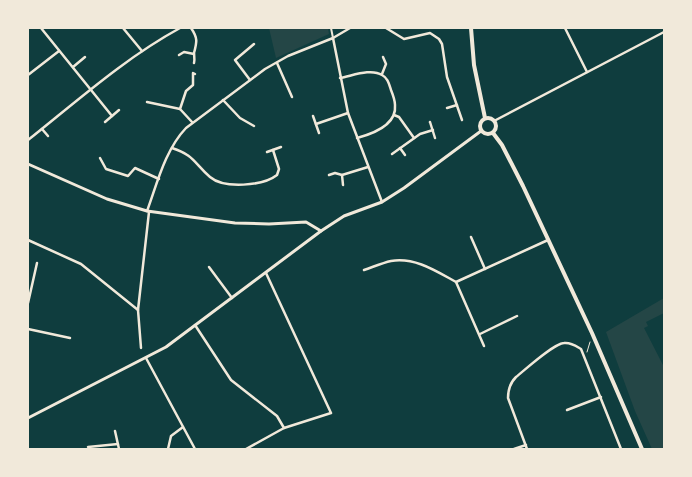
<svg xmlns="http://www.w3.org/2000/svg" width="692" height="477" font-family="'Alegreya Sans',sans-serif">
	<style>
		.green { fill: #244646 }
		.lines { fill: none; stroke-linecap: round; stroke-linejoin: round }
		.path { stroke: #f1e9da; stroke-width: 1 }
		.pedestrian { stroke: #f1e9da; stroke-width: 2 }
		.minor { stroke: #f1e9da; stroke-width: 2.5 }
		.tertiary { stroke: #f1e9da; stroke-width: 3 }
		.primary { stroke: #f1e9da; stroke-width: 4 }
	</style>
	<rect width="100%" height="100%" fill="#0f3d3e"/>
	<g class="green">
		<polygon points="269,28 328,28 329,34 276,58"/>
		<polygon points="664,298 664,313 646,322 648,326 644,328 664,367 664,449 652,449 635,411 606,332"/>
	</g>
	<g class="lines">
		<polyline class="path" points="587,352 590,342"/>
		<polyline class="pedestrian" points="331,28 333,38"/>
		<g class="minor">
			<polyline points="41,28 112,116"/>
			<polyline points="123,28 142,51"/>
			<path d="M 191,28 C 198,38 197,42 194,53 C 194,56 195,59 194,63"/>
			<polyline points="386,28 404,39 430,33 439,39 442,44 447,77 462,120"/>
			<polyline points="565,28 587,72"/>
			<polyline points="333,38 348,113 382,202"/>
			<polyline points="179,55 184,52 194,54"/>
			<polyline points="277,63 292,97"/>
			<polyline points="73,67 85,57"/>
			<polyline points="382,74 386,64 383,57"/>
			<polyline points="28,75 59,51"/>
			<path d="M 340,78 C 352,76 371,68 382,75 C 388,78 389,84 391,90 C 393,95 395,100 395,105 C 397,125 372,134 357,138"/>
			<polyline points="250,80 235,60 254,44"/>
			<polyline points="223,100 240,118 254,126"/>
			<polyline points="147,102 180,109"/>
			<polyline points="447,108 457,105"/>
			<polyline points="394,115 399,117 414,138"/>
			<polyline points="313,116 319,133"/>
			<polyline points="494,121 664,32"/>
			<polyline points="105,122 119,110"/>
			<polyline points="192,122 180,109 186,91 193,85 193,73 195,74"/>
			<polyline points="430,122 435,138"/>
			<polyline points="316,124 348,113"/>
			<polyline points="42,129 48,136"/>
			<path d="M 28,140 C 77,101 125,58 180,28"/>
			<path d="M 172,148 C 194,155 194,163 210,177 C 224,189 263,186 277,175 L 279,169 L 273,150"/>
			<polyline points="400,148 405,155"/>
			<polyline points="267,152 281,147"/>
			<polyline points="392,154 420,134 433,130"/>
			<polyline points="100,158 106,169 128,176 135,168 159,179"/>
			<polyline points="329,175 335,173 342,175 368,167"/>
			<polyline points="342,175 343,185"/>
			<path d="M 147,211 C 157,184 165,150 186,128 L 265,69 L 288,56 L 333,38 L 350,28"/>
			<polyline points="471,237 485,269"/>
			<polyline points="28,240 81,264 138,310"/>
			<polyline points="209,267 232,298"/>
			<path d="M 364,270 C 373,267 382,263 391,261 C 415,257 436,271 456,282 L 548,240"/>
			<polyline points="456,282 484,346"/>
			<polyline points="28,303 37,263"/>
			<polyline points="195,325 231,380 277,416 284,428"/>
			<polyline points="28,329 70,338"/>
			<polyline points="480,334 517,316"/>
			<polyline points="141,348 138,310 149,212"/>
			<polyline points="146,358 195,449"/>
			<polyline points="567,410 601,397"/>
			<polyline points="115,431 119,449"/>
			<polyline points="88,447 118,444"/>
			<polyline points="168,449 171,436 183,427"/>
			<polyline points="246,449 284,428 331,413 266,273"/>
			<polyline points="514,449 526,445"/>
			<path d="M 527,449 L 508,398 C 508,389 510,383 516,377 C 526,369 553,344 564,343 C 571,342 576,346 581,349 L 621,449"/>
		</g>
		<g class="tertiary">
			<polyline points="28,164 107,199 147,211 235,223 269,224 306,222 321,231"/>
			<polyline points="28,418 166,347 321,231 344,216 382,202 404,188 481,131"/>
		</g>
		<g class="primary">
			<polyline points="471,28 474,65 485,118"/>
			<circle cx="488" cy="126" r="8"/>
			<polyline points="493,133 502,145 523,186 592,333 642,449"/>
		</g>
	</g>
	<rect width="692" height="477" fill="none" stroke="#f1e9da" stroke-width="58"/>
</svg>
